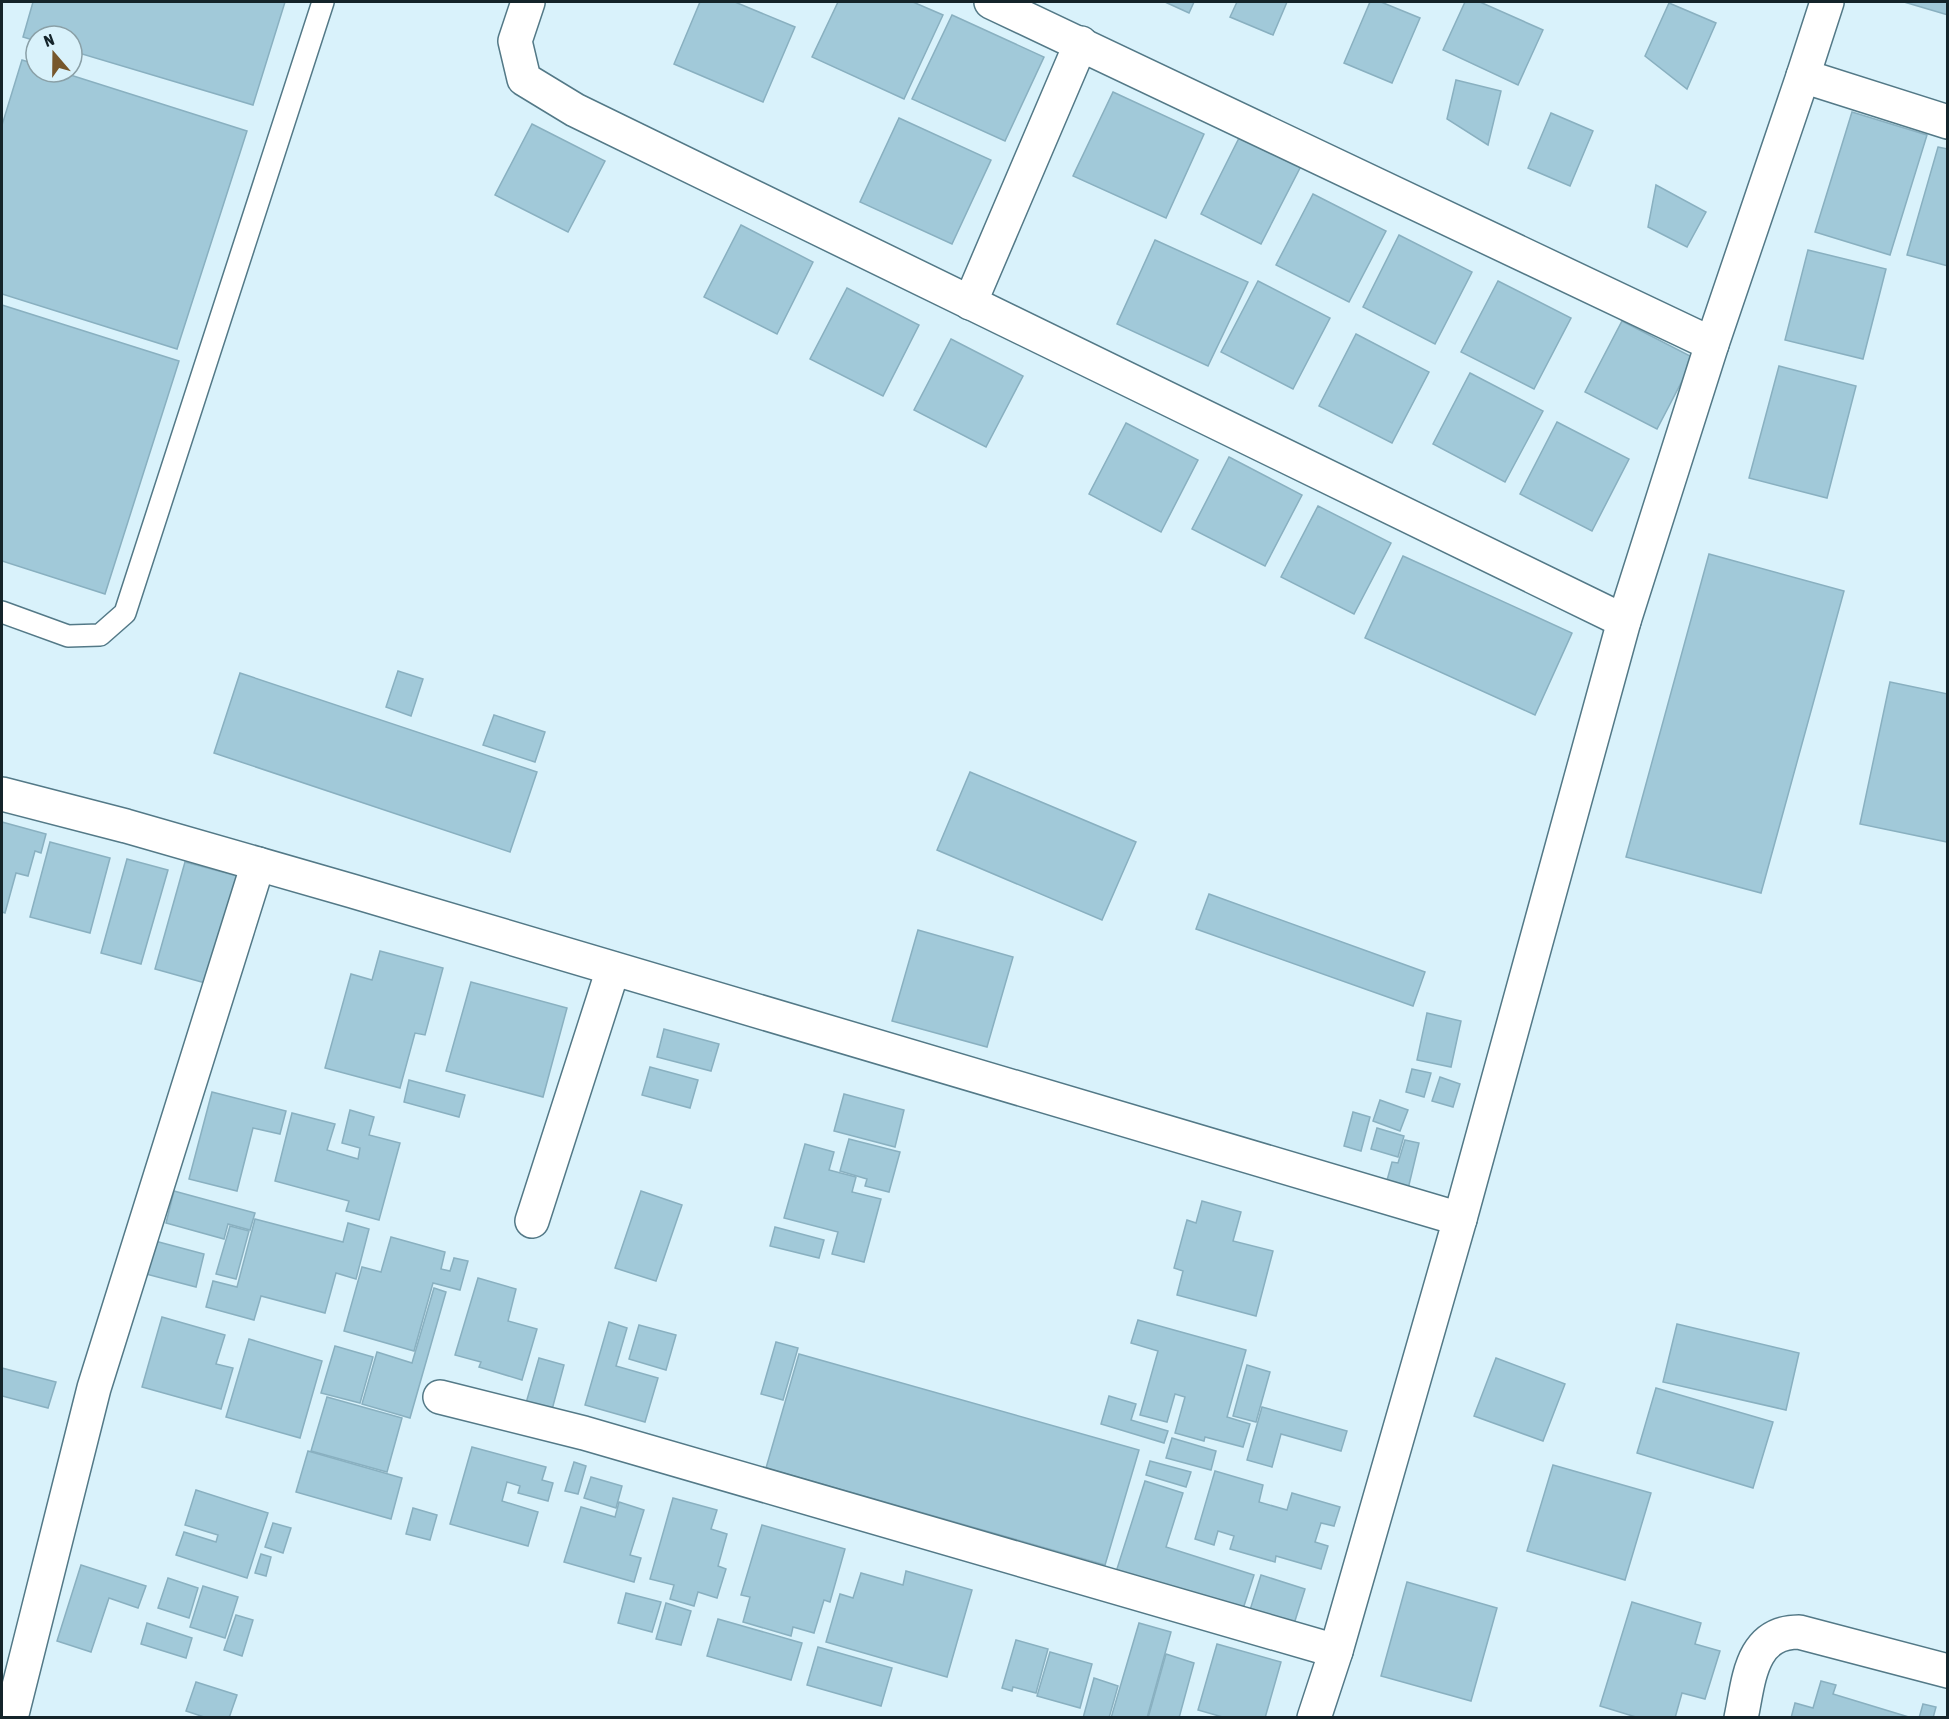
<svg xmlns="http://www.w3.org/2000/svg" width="1949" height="1719" font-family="'Asap Condensed',sans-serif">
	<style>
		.building { fill: #a1c9d9; stroke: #89b0c0; stroke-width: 1.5 }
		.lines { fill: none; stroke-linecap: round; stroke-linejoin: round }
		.lane-casing { stroke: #537987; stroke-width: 24 }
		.street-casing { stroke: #537987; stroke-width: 36 }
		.lane { stroke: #fff; stroke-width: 21 }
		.street { stroke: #fff; stroke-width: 33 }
	</style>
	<rect width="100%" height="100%" fill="#d9f2fb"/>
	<g class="building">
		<polygon points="33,2 285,2 253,105 72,51 72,36 36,36 36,41 23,37"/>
		<polygon points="700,2 735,2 795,27 763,102 674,64"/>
		<polygon points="838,2 913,2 943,15 904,99 812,57"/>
		<polygon points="1165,2 1194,2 1189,13"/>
		<polygon points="1237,2 1287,2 1273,35 1230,17"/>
		<polygon points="1370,2 1381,2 1420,18 1392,83 1344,63"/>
		<polygon points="1465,2 1480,2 1543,30 1518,85 1443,50"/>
		<polygon points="1904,2 1948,2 1948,15"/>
		<polygon points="1669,3 1716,23 1687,89 1645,56"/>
		<polygon points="952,15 1044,57 1005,141 912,99"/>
		<polygon points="22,60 36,64 36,72 61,72 247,131 177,349 2,294 2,125"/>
		<polygon points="1456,80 1501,91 1488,145 1447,119"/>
		<polygon points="1113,92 1204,134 1166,218 1073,176"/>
		<polygon points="1852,112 1927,135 1890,255 1815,232"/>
		<polygon points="1551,113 1593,131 1570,186 1528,168"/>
		<polygon points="899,118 991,160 952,244 860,202"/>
		<polygon points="532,124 605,161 568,232 495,195"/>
		<polygon points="1240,136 1301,166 1261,244 1201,214"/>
		<polygon points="1938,147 1948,149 1948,266 1907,255"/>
		<polygon points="1656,185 1706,212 1687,247 1648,227"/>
		<polygon points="1313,194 1386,231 1349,302 1276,265"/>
		<polygon points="741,225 813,262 777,334 704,297"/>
		<polygon points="1399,235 1472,272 1435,344 1363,307"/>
		<polygon points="1155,240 1248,282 1208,366 1117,324"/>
		<polygon points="1808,250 1886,269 1863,359 1785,340"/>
		<polygon points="1258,281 1330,318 1293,389 1221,352"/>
		<polygon points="1498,281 1571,318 1534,389 1461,352"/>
		<polygon points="847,288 919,325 883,396 810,359"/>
		<polygon points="2,305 179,361 105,594 2,561"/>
		<polygon points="1622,321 1694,358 1657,429 1585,392"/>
		<polygon points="1356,334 1429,372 1392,443 1319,406"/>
		<polygon points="951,339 1023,376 986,447 914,410"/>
		<polygon points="1779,366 1856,386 1827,498 1749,478"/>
		<polygon points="1470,373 1543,411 1505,482 1433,444"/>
		<polygon points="1557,422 1629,459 1592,531 1520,494"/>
		<polygon points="1126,423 1198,460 1161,532 1089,494"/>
		<polygon points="1229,457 1302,495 1265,566 1192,529"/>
		<polygon points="1318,506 1391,543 1354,614 1281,577"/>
		<polygon points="1709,554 1844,591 1761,893 1626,857"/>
		<polygon points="1403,556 1572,633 1535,715 1365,638"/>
		<polygon points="398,671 423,679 411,716 386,707"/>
		<polygon points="240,673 537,772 510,852 214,753"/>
		<polygon points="1890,682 1948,694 1947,842 1860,824"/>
		<polygon points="494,715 545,732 535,762 483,745"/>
		<polygon points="970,772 1136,842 1102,920 937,850"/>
		<polygon points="2,822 46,834 41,853 35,851 28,876 16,873 5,913 2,912"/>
		<polygon points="50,842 110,858 90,933 30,917"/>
		<polygon points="127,859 168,870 141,964 101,953"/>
		<polygon points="185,862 245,878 216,986 155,969"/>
		<polygon points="1209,894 1425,972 1413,1006 1196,929"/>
		<polygon points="918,930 1013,957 987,1047 892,1021"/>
		<polygon points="380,951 443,968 425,1035 415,1033 400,1088 325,1068 351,974 372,980"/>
		<polygon points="471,982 567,1008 543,1097 446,1071"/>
		<polygon points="1427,1013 1461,1021 1451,1067 1417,1060"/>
		<polygon points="664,1029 719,1044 711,1071 657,1057"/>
		<polygon points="650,1067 698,1080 690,1108 642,1095"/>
		<polygon points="1412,1069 1431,1073 1424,1097 1406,1092"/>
		<polygon points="1440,1077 1460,1084 1453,1107 1432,1101"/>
		<polygon points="409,1080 465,1095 459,1117 404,1102"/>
		<polygon points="212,1092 286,1111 280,1134 253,1128 237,1191 189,1179"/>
		<polygon points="844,1094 904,1110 895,1147 834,1131"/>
		<polygon points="1380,1100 1408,1110 1400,1131 1373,1121"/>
		<polygon points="350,1110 374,1117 369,1135 400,1143 379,1220 346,1211 349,1201 275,1181 292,1113 335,1124 327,1150 358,1159 360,1148 342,1143"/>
		<polygon points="1353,1112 1370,1117 1361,1151 1344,1146"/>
		<polygon points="1377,1128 1404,1136 1398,1157 1371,1149"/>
		<polygon points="849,1139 900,1152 889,1192 865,1186 867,1179 840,1171"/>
		<polygon points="1405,1140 1419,1143 1408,1189 1386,1184 1392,1162 1398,1163"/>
		<polygon points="805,1144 834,1152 829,1170 856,1177 852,1192 881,1199 864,1262 832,1254 838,1232 784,1218"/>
		<polygon points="174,1191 255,1213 250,1230 228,1224 224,1239 166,1223"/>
		<polygon points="641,1191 682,1205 656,1281 615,1268"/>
		<polygon points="1202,1201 1241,1212 1233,1241 1273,1251 1256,1316 1177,1295 1183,1271 1174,1268 1187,1220 1196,1223"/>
		<polygon points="255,1219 343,1242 348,1223 369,1229 356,1279 336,1273 325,1313 261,1296 254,1320 206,1307 213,1281 237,1287"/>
		<polygon points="230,1226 249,1231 236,1279 216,1274"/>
		<polygon points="775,1227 824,1240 819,1258 770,1246"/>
		<polygon points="391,1237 445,1252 441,1269 450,1271 454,1258 468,1261 460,1290 433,1283 414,1351 344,1331 362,1267 381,1272"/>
		<polygon points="155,1241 204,1254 196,1287 146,1274"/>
		<polygon points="478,1278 516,1289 508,1321 537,1329 522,1380 479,1367 481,1362 455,1355"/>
		<polygon points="434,1288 446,1292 410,1418 362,1404 377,1352 412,1363"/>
		<polygon points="162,1317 225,1335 216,1364 233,1368 221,1409 142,1387"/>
		<polygon points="1138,1320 1246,1350 1227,1417 1250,1424 1243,1447 1205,1437 1204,1441 1175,1433 1185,1397 1175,1394 1167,1422 1140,1415 1158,1351 1131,1343"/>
		<polygon points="609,1322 627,1328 616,1366 658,1378 645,1422 585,1405"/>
		<polygon points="1677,1324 1799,1353 1786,1410 1663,1382"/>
		<polygon points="639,1325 676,1335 666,1370 629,1359"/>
		<polygon points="249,1339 322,1361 300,1438 226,1417"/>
		<polygon points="776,1342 798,1348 783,1400 761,1394"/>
		<polygon points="335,1346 373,1357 360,1403 321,1393"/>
		<polygon points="799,1354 1139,1450 1105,1565 766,1468"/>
		<polygon points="539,1358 564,1365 550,1417 524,1410"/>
		<polygon points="1496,1358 1565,1384 1543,1441 1474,1416"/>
		<polygon points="1247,1365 1270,1372 1256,1422 1233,1416"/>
		<polygon points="2,1368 56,1382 48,1408 2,1396"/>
		<polygon points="1656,1388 1773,1422 1753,1488 1637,1453"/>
		<polygon points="1109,1396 1136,1404 1131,1420 1168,1431 1164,1443 1101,1424"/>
		<polygon points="327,1397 402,1418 387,1472 311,1451"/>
		<polygon points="1262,1407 1347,1431 1341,1451 1281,1434 1272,1467 1247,1460"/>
		<polygon points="1172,1438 1216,1451 1211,1470 1166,1458"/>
		<polygon points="472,1447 546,1467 542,1480 553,1483 548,1501 518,1493 520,1486 507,1482 502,1501 538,1512 528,1546 450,1524"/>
		<polygon points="308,1451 402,1478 391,1519 296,1492"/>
		<polygon points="1150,1461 1191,1472 1186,1487 1146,1475"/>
		<polygon points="574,1462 586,1466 578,1494 565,1491"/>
		<polygon points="1553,1465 1651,1493 1625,1580 1527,1551"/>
		<polygon points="1215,1471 1263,1485 1259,1502 1287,1510 1292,1493 1340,1507 1334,1526 1321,1523 1315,1542 1328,1546 1321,1569 1276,1556 1275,1562 1230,1549 1234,1536 1218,1531 1214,1545 1195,1539"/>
		<polygon points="591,1477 622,1486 616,1508 584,1498"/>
		<polygon points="1145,1481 1183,1493 1166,1547 1254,1575 1242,1612 1116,1572"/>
		<polygon points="196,1490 268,1513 247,1578 176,1555 184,1532 216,1542 218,1535 185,1525"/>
		<polygon points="673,1498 717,1510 711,1529 727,1534 718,1566 726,1569 717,1598 698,1592 694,1606 670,1599 674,1585 650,1579"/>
		<polygon points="619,1502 644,1510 630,1555 641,1558 634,1582 564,1562 581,1507 615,1517"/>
		<polygon points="413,1508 437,1515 430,1540 406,1534"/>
		<polygon points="273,1523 291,1528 283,1553 265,1547"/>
		<polygon points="762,1525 845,1549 830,1602 824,1600 814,1633 793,1627 791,1636 743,1622 750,1597 741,1595"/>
		<polygon points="261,1554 271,1557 266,1576 255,1573"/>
		<polygon points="81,1565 146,1586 138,1608 109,1598 91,1652 57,1641"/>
		<polygon points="906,1571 972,1590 947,1677 826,1642 840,1594 853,1598 861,1573 903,1585"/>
		<polygon points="1261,1575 1305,1589 1294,1624 1250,1610"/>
		<polygon points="168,1578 198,1588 189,1618 158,1608"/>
		<polygon points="1407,1582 1497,1608 1471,1701 1381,1676"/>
		<polygon points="203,1586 238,1597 225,1638 190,1627"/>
		<polygon points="626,1593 661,1602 652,1632 618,1623"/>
		<polygon points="1632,1602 1701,1623 1695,1644 1720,1651 1705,1699 1682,1693 1675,1718 1639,1718 1600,1706"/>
		<polygon points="666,1603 691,1611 681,1645 656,1639"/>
		<polygon points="236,1615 253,1620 242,1656 224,1650"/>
		<polygon points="718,1619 802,1643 791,1680 707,1656"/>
		<polygon points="147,1623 192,1638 186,1658 141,1644"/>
		<polygon points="1139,1623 1171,1632 1147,1718 1111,1718"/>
		<polygon points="1016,1640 1048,1649 1036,1693 1013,1687 1012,1691 1002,1688"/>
		<polygon points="1217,1644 1281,1662 1265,1718 1226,1718 1198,1710"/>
		<polygon points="818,1647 892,1668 881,1706 807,1685"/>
		<polygon points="1050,1652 1092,1664 1080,1708 1037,1696"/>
		<polygon points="1166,1654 1194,1663 1179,1718 1148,1718"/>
		<polygon points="1094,1678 1118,1686 1109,1718 1083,1718"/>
		<polygon points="1821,1681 1836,1685 1833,1694 1912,1718 1791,1718 1795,1703 1813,1708"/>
		<polygon points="196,1682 237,1695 229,1718 207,1718 186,1711"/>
		<polygon points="1923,1704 1936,1707 1933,1718 1919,1718"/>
	</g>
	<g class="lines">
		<g class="lane-casing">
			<polyline id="lane" points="2,612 68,636 100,635 125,613 323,2"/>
		</g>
		<g class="street-casing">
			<g id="street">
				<polyline points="528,2 515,41 524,79 575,110 1624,621"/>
				<polyline points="991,2 1712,344"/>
				<polyline points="1803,76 1948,122"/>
				<polyline points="970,303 1081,43"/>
				<polyline points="2,794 126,826 352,891 1460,1219"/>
				<polyline points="532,1221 613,969"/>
				<polyline points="440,1397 584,1433 1336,1651"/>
				<polyline points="11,1718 94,1388 258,864"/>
				<polyline points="1314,1718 1336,1651 1460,1219 1624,621 1712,344 1803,76 1827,2"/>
				<path d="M 1741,1718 C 1749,1681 1750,1632 1799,1632 L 1948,1671"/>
			</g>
		</g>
		<use href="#lane" class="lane"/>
		<use href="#street" class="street"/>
	</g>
	<rect width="1949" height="1719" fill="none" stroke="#14242a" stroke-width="6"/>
	<g transform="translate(54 54) rotate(340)"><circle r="28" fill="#d9f2fb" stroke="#8aa0a7" stroke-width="1.5"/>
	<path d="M0-4.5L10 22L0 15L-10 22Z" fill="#76572c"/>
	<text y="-9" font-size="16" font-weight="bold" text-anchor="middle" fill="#14242a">N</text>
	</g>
</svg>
